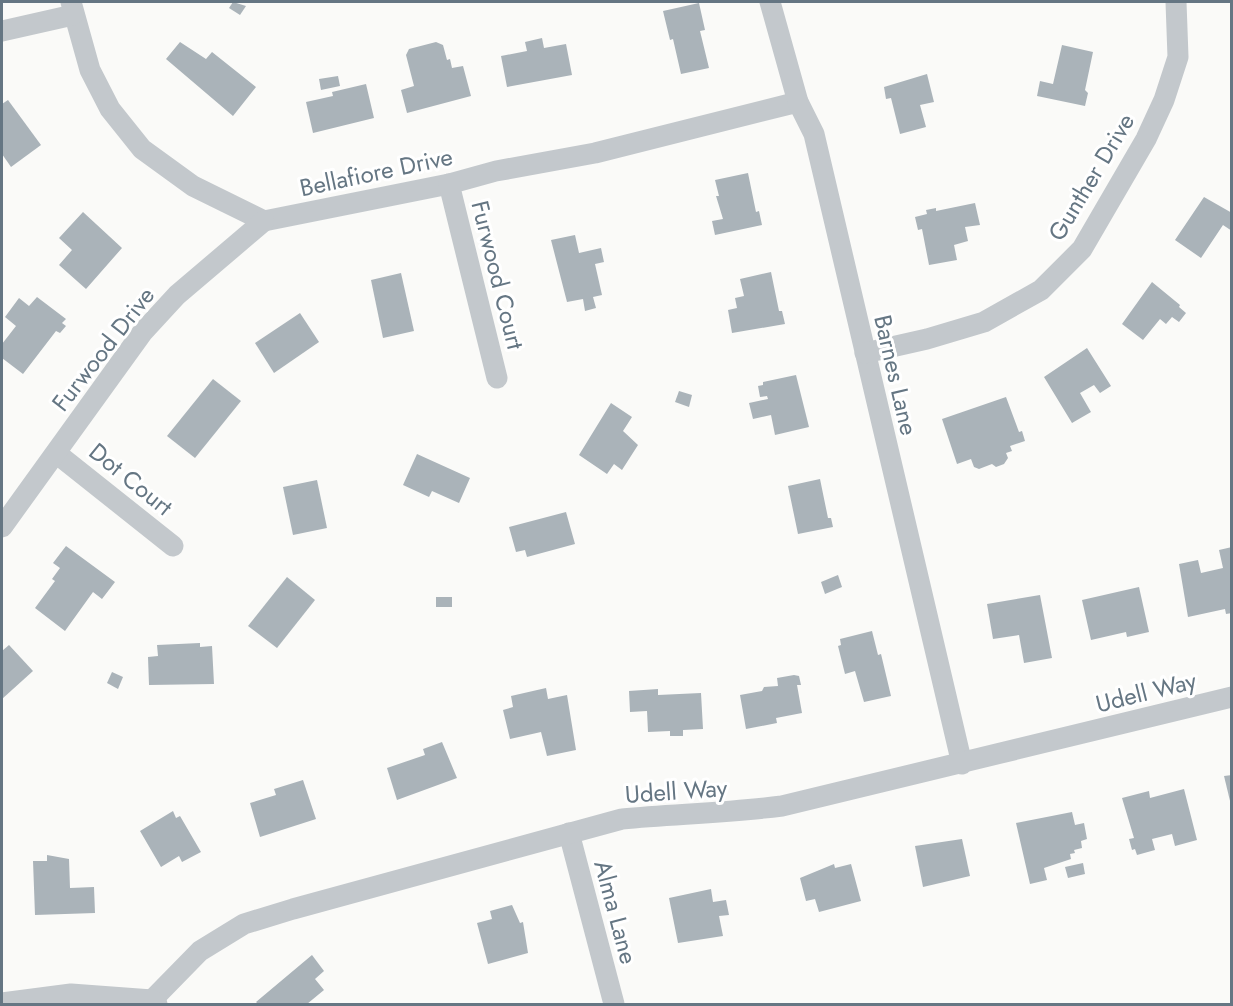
<svg xmlns="http://www.w3.org/2000/svg" width="1233" height="1006" font-family="Jost,sans-serif">
	<style>
		.building { fill: #aab3b9 }
		.lines { fill: none; stroke-linecap: round; stroke-linejoin: round }
		.street { stroke: #c3c8cc; stroke-width: 21 }
		.labels { text-anchor: middle; dominant-baseline: central; stroke-width: 6; stroke-linejoin: round; paint-order: stroke }
		.street-label { font-size: 24px; fill: #657683; stroke: #fff }
	</style>
	<rect width="100%" height="100%" fill="#fafaf8"/>
	<g class="building">
		<polygon points="233,2 246,6 240,15 229,8"/>
		<polygon points="699,3 705,30 700,31 709,68 681,74 673,39 670,40 663,11"/>
		<polygon points="542,38 544,48 566,44 572,75 507,87 501,56 527,51 525,42"/>
		<polygon points="180,42 206,59 212,52 256,87 233,116 166,59"/>
		<polygon points="436,42 443,45 447,60 450,59 452,68 463,66 471,96 407,113 401,90 414,86 406,55 409,49"/>
		<polygon points="1062,45 1093,52 1085,90 1088,93 1085,106 1037,96 1040,81 1053,84"/>
		<polygon points="927,74 934,102 920,105 926,127 900,134 891,98 886,99 884,87"/>
		<polygon points="338,76 340,86 321,90 319,79"/>
		<polygon points="366,84 374,118 313,133 306,102 333,96 332,92"/>
		<polygon points="8,100 41,145 11,167 2,154 2,104"/>
		<polygon points="748,173 756,212 759,211 762,225 715,235 712,221 723,219 716,196 719,196 715,180"/>
		<polygon points="1204,197 1232,213 1232,231 1223,225 1201,258 1175,240"/>
		<polygon points="975,203 980,225 965,227 968,241 954,245 957,260 929,265 922,229 918,230 915,217 927,214 926,210 936,208 936,211"/>
		<polygon points="83,212 122,248 86,289 59,265 72,250 59,238"/>
		<polygon points="575,235 579,253 601,248 604,262 595,264 602,295 593,297 596,308 585,311 583,299 567,302 551,240"/>
		<polygon points="771,272 779,311 782,311 785,324 732,333 728,310 737,308 735,298 744,296 740,279"/>
		<polygon points="401,273 414,331 383,338 371,280"/>
		<polygon points="1152,282 1180,305 1179,307 1186,313 1179,322 1172,317 1166,324 1160,319 1143,340 1122,324"/>
		<polygon points="37,297 66,319 62,323 66,326 60,333 56,331 23,374 2,358 2,344 16,326 5,317 19,298 29,306"/>
		<polygon points="300,313 319,342 274,373 255,343"/>
		<polygon points="1087,348 1111,386 1100,393 1094,385 1080,393 1091,412 1072,423 1044,377"/>
		<polygon points="796,375 809,427 775,435 771,415 753,419 749,403 768,399 767,396 760,397 758,386 763,385 763,382"/>
		<polygon points="213,379 241,401 195,458 167,436"/>
		<polygon points="679,391 692,395 689,407 675,402"/>
		<polygon points="1006,397 1019,432 1022,431 1025,441 1010,446 1012,451 1006,453 1008,458 1004,464 996,467 992,464 979,469 974,467 971,459 957,464 942,419"/>
		<polygon points="611,403 632,417 623,431 638,445 622,470 614,464 607,474 579,455"/>
		<polygon points="417,454 470,478 459,503 432,491 429,497 403,485"/>
		<polygon points="820,479 828,518 831,518 833,527 798,534 788,486"/>
		<polygon points="317,480 327,528 293,535 283,487"/>
		<polygon points="566,512 575,544 527,557 525,550 516,552 509,527"/>
		<polygon points="66,546 115,582 102,599 93,592 65,631 35,608 55,581 52,579 60,568 53,563"/>
		<polygon points="1232,547 1232,613 1226,614 1225,609 1188,617 1179,564 1198,560 1201,573 1223,568 1219,550"/>
		<polygon points="838,575 842,587 825,594 821,582"/>
		<polygon points="287,577 315,600 277,648 248,626"/>
		<polygon points="1139,587 1149,632 1127,637 1126,632 1091,640 1082,600"/>
		<polygon points="1040,595 1052,658 1024,663 1019,635 993,639 987,604"/>
		<rect x="436" y="597" width="16" height="10"/>
		<polygon points="872,631 878,655 881,654 891,696 864,702 855,671 845,674 838,646 841,645 840,639"/>
		<polygon points="200,643 200,647 212,646 214,684 149,685 148,657 158,656 157,645"/>
		<polygon points="9,645 33,671 2,699 2,651"/>
		<polygon points="112,672 123,677 118,689 107,683"/>
		<polygon points="794,675 799,676 801,685 797,685 802,713 776,718 777,723 746,729 740,695 762,691 764,687 778,686 777,678"/>
		<polygon points="546,688 548,699 567,695 576,750 547,756 541,732 510,739 503,710 513,707 511,696"/>
		<polygon points="658,689 658,695 701,693 703,729 683,730 683,736 670,736 670,731 648,732 647,711 630,712 629,691"/>
		<polygon points="442,742 457,778 397,800 387,768 425,755 423,749"/>
		<polygon points="1232,775 1232,805 1231,805 1224,776"/>
		<polygon points="303,780 316,819 260,837 250,803 276,795 274,789"/>
		<polygon points="1184,789 1197,840 1175,846 1172,834 1152,839 1155,850 1137,855 1135,849 1132,850 1129,839 1134,838 1122,798 1149,791 1150,798"/>
		<polygon points="173,811 176,818 180,816 201,852 182,862 179,856 161,867 140,831"/>
		<polygon points="1072,812 1075,825 1084,823 1087,839 1081,841 1082,848 1074,850 1075,853 1070,854 1071,859 1044,868 1047,880 1030,884 1016,823"/>
		<polygon points="962,839 970,876 923,887 915,846"/>
		<polygon points="47,855 69,859 70,888 94,887 95,913 35,915 33,861 47,861"/>
		<polygon points="1083,863 1085,874 1068,878 1065,867"/>
		<polygon points="834,864 835,868 851,864 861,901 819,912 815,899 806,901 800,878"/>
		<polygon points="711,889 713,902 726,900 729,915 719,916 723,936 678,943 669,898"/>
		<polygon points="512,905 520,923 523,922 528,953 488,964 477,923 492,919 490,911"/>
		<polygon points="312,955 324,971 315,979 324,990 307,1004 258,1004 256,1002"/>
	</g>
	<g class="lines">
		<g class="street">
			<polyline points="71,2 90,70 110,109 142,149 193,186 264,221 449,184 496,171 595,153 798,102"/>
			<polyline points="770,2 798,102 814,134 962,764"/>
			<polyline points="2,31 73,15"/>
			<polyline points="449,184 497,378"/>
			<polyline points="865,353 927,339 984,322 1041,290 1082,249 1146,139 1164,100 1178,57 1176,2"/>
			<polyline points="56,453 173,546"/>
			<polyline points="2,527 142,333 177,295 264,221"/>
			<polyline points="569,833 614,1004"/>
			<path d="M 152,1000 L 200,951 L 244,924 L 293,909 L 622,819 C 675,814 729,813 782,806 L 1232,697"/>
			<polyline points="2,1003 71,994 152,1000 157,1004"/>
		</g>
	</g>
	<g class="labels">
		<g class="street-label">
			<text transform="translate(376 172) rotate(-12)">Bellafiore Drive</text>
			<text transform="translate(1091 177) rotate(-59)">Gunther Drive</text>
			<text transform="translate(498 275) rotate(76)">Furwood Court</text>
			<text transform="translate(103 349) rotate(-52)">Furwood Drive</text>
			<text transform="translate(896 375) rotate(77)">Barnes Lane</text>
			<text transform="translate(131 479) rotate(39)">Dot Court</text>
			<text transform="translate(1146 692) rotate(-14)">Udell Way</text>
			<text transform="translate(676 791) rotate(-4)">Udell Way</text>
			<text transform="translate(616 912) rotate(75)">Alma Lane</text>
		</g>
	</g>
	<rect width="1233" height="1006" fill="none" stroke="#657683" stroke-width="6"/>
</svg>
